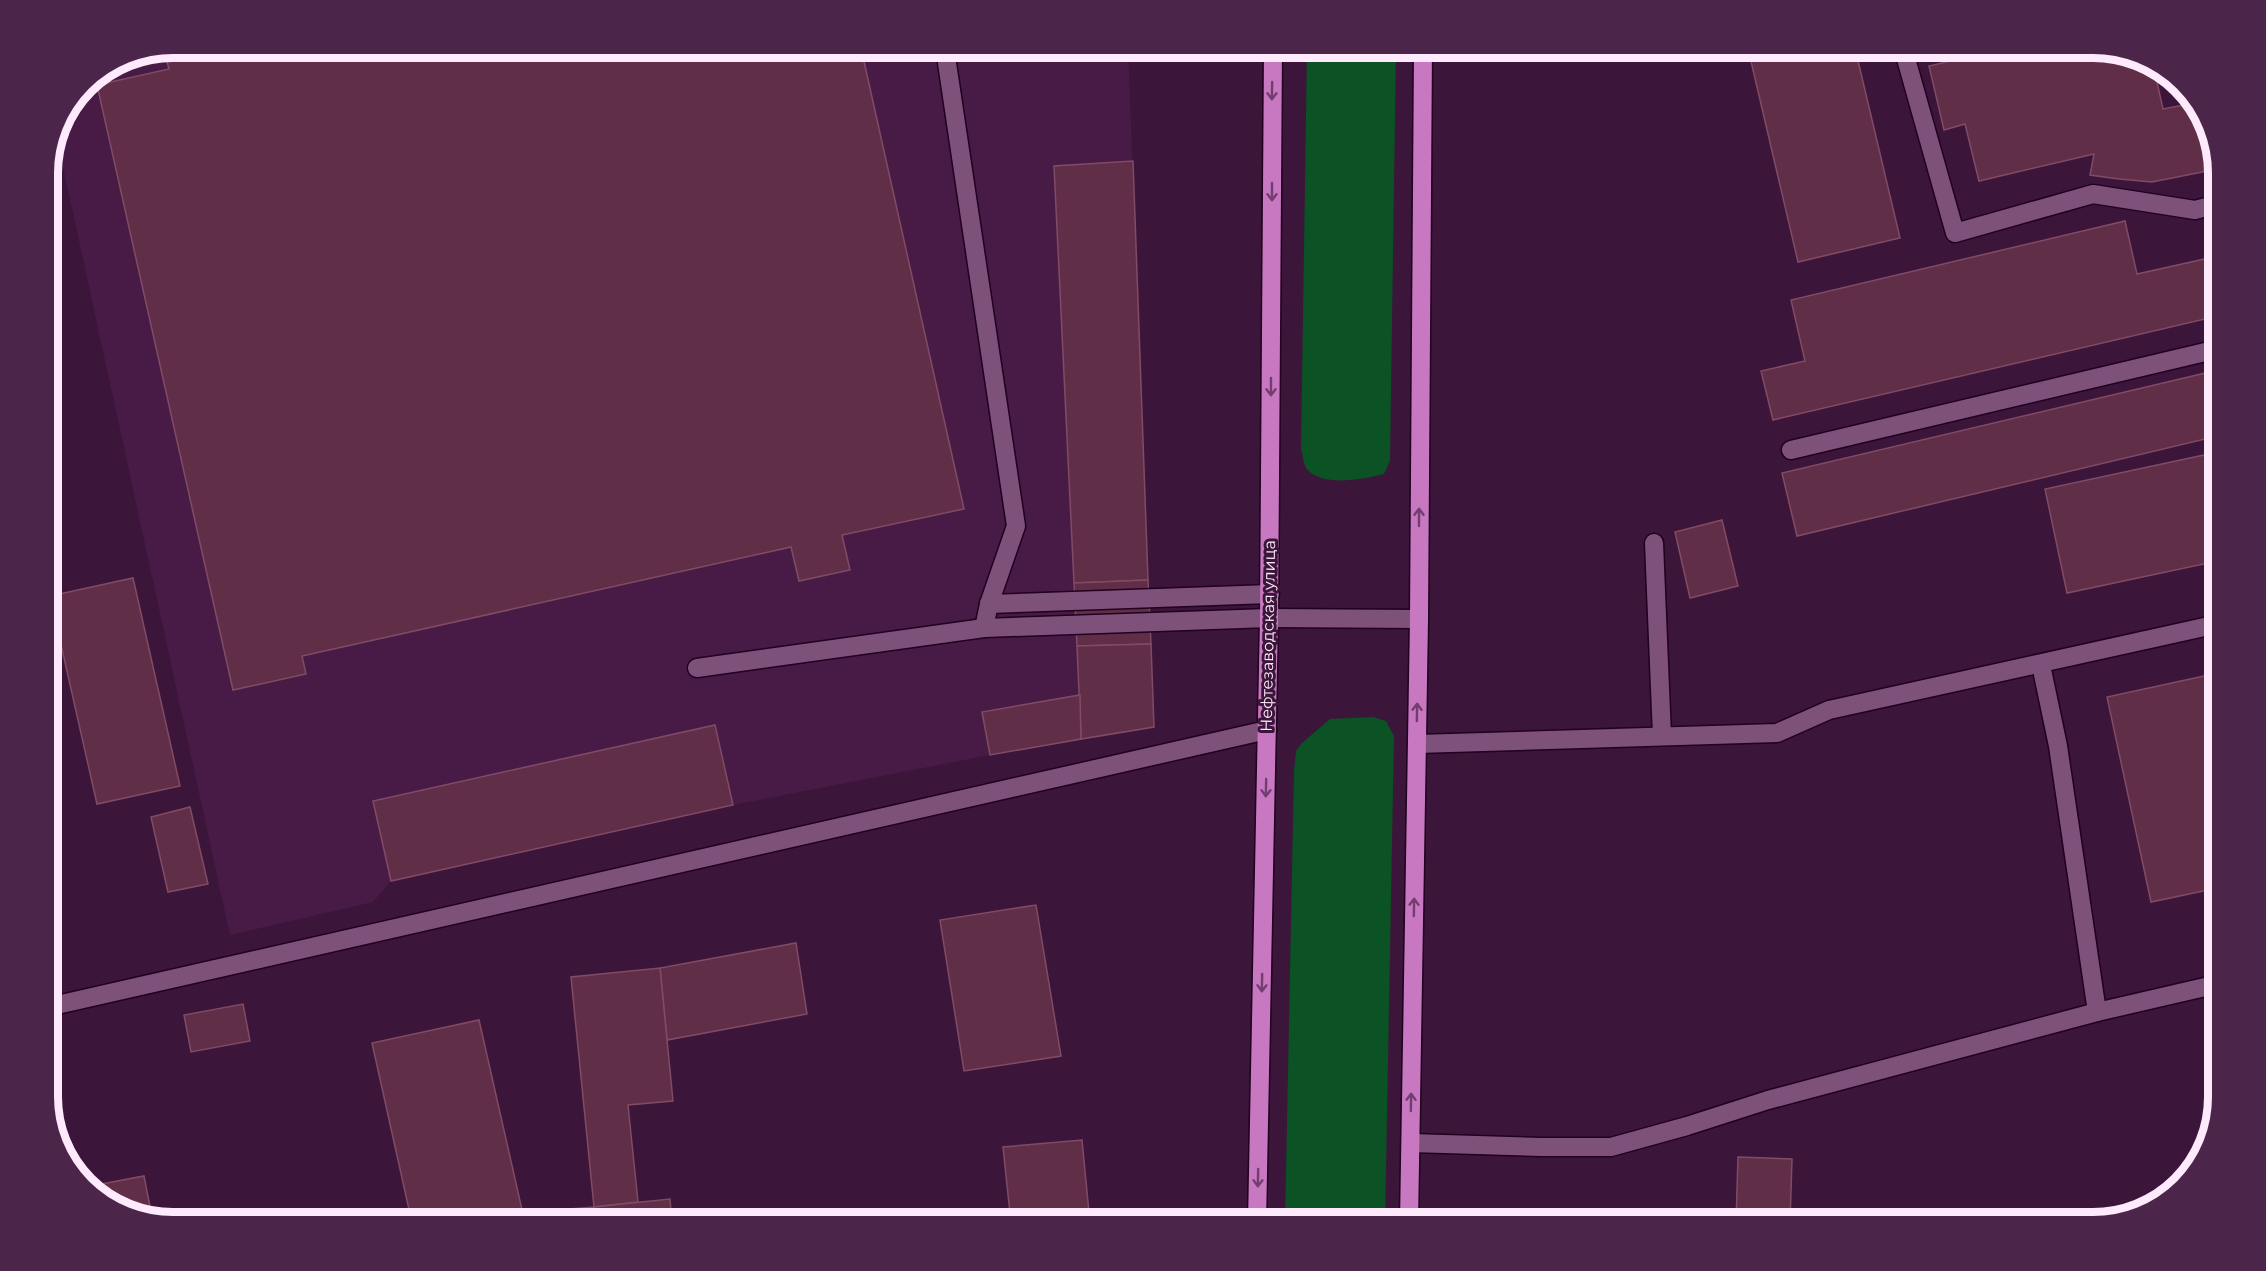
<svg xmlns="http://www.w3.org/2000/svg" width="2266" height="1271" font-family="Montserrat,sans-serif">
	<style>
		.built { fill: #481b46 }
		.green { fill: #0b5224 }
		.building { fill: #612e48; stroke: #814b65; stroke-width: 1.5 }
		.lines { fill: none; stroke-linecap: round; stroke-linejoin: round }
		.minor-casing { stroke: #210020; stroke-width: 21 }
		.major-casing { stroke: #210020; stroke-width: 21 }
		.minor { stroke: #7d5179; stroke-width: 18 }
		.major { stroke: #c778c0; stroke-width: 18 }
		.oneway { stroke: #743d70 }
		.labels { text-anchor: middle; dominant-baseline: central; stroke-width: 6; stroke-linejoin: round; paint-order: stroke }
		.street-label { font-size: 16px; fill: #feeafc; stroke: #3c153a }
		.rim { fill: none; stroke: #feeafc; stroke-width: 8 }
	</style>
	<rect width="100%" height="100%" fill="#3c153a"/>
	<polygon class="built" points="174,48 1128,48 1154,727 990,755 733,805 391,881 373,902 230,935 56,135 58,125 85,85 126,57"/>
	<g class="green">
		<path d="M 1307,48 L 1396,48 L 1390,461 L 1384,474 C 1364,479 1321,488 1306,468 C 1303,463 1303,455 1301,449 Z"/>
		<polygon points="1373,717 1386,721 1394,736 1385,1223 1285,1223 1294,771 1296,751 1302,743 1330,719"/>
	</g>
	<g class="building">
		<polygon points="174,48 861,48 964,509 842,535 850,570 799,581 791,547 302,656 306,674 233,690 97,85 169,69 164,50"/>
		<polygon points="1786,48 1855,48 1900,238 1798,262 1750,57"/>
		<polygon points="2006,48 2092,48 2153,64 2163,109 2194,103 2201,111 2218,169 2152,182 2119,179 2090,175 2094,154 1979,181 1965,124 1944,130 1929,66"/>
		<polygon points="1133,161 1148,580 1074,583 1054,166"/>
		<polygon points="2125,221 2137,274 2218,256 2218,316 1773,420 1761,371 1805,361 1791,300"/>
		<polygon points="2218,370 2218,436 1797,536 1782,473"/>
		<polygon points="2218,452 2218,561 2067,593 2045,489"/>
		<polygon points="1722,520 1738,586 1690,598 1675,532"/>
		<polygon points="133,578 180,786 97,804 50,596"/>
		<polygon points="1148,580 1151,644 1077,646 1074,583"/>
		<polygon points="1151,644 1154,727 1081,739 1077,646"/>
		<polygon points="2218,673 2218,888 2151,902 2107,697"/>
		<polygon points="1080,695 1081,739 990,755 982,712"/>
		<polygon points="715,725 733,805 391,881 373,801"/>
		<polygon points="190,807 208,884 168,892 151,817"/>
		<polygon points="1036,905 1061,1056 964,1071 940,920"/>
		<polygon points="796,943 807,1014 667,1040 660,968"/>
		<polygon points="660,968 673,1101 628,1105 638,1202 594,1207 571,977"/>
		<polygon points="243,1004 250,1041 191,1052 184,1015"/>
		<polygon points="479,1020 525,1223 412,1223 372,1043"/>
		<polygon points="48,1085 60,1144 48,1105"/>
		<polygon points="1082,1140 1090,1223 1011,1223 1003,1147"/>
		<polygon points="1738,1157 1792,1159 1790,1223 1736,1223"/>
		<polygon points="144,1176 152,1217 111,1206 91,1186"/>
		<polygon points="670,1199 672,1223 595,1223 594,1207"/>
		<polygon points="594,1207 595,1223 559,1223 557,1210"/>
	</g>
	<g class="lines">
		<g class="minor-casing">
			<g id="minor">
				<polyline points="1903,48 1955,233 2093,194 2195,210 2218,204"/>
				<polyline points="1904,53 1925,48"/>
				<polyline points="947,63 1016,526 989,604 984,628"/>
				<polyline points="1791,450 2218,349"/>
				<polyline points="1654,543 1662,736"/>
				<polyline points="989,604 1270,594"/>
				<polyline points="697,668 984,628 1269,618 1419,619"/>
				<polyline points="1417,744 1777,733 1829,710 2218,624"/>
				<polyline points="48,1007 1267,730"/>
				<polyline points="2097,1012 2218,984"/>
				<polyline points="1411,1143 1541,1147 1611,1147 1687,1126 1768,1100 2097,1012 2058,746 2041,665"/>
			</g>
		</g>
		<g class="major-casing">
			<g id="major">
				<polyline points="1257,1223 1269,618 1273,48"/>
				<polyline points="1409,1223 1419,619 1423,48"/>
			</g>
		</g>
		<use href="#minor" class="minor"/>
		<use href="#major" class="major"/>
	</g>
	<defs><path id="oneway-shaft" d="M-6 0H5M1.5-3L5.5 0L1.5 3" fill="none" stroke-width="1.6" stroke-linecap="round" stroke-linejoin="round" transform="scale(1.5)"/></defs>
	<g class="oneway">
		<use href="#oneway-shaft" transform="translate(1272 91) rotate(91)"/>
		<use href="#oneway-shaft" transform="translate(1272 192) rotate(90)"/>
		<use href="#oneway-shaft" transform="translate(1271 387) rotate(90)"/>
		<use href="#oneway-shaft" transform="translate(1419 517) rotate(-90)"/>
		<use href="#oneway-shaft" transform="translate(1417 712) rotate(-89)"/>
		<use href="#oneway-shaft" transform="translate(1266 788) rotate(91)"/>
		<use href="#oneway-shaft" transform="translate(1414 907) rotate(-89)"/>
		<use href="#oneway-shaft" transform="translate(1262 983) rotate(91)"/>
		<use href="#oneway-shaft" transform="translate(1411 1102) rotate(-89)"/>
		<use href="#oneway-shaft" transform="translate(1258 1178) rotate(91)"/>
	</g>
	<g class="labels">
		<g class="street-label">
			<text transform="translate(1268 636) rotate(-89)">Нефтезаводская улица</text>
		</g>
	</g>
	<path d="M0 0H2266V1271H0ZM173 58H2093A115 115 0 0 1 2208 173V1097A115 115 0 0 1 2093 1212H173A115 115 0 0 1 58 1097V173A115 115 0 0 1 173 58Z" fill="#4c264a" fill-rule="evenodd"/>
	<path class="rim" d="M173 58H2093A115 115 0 0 1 2208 173V1097A115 115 0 0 1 2093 1212H173A115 115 0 0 1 58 1097V173A115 115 0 0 1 173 58Z"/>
</svg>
